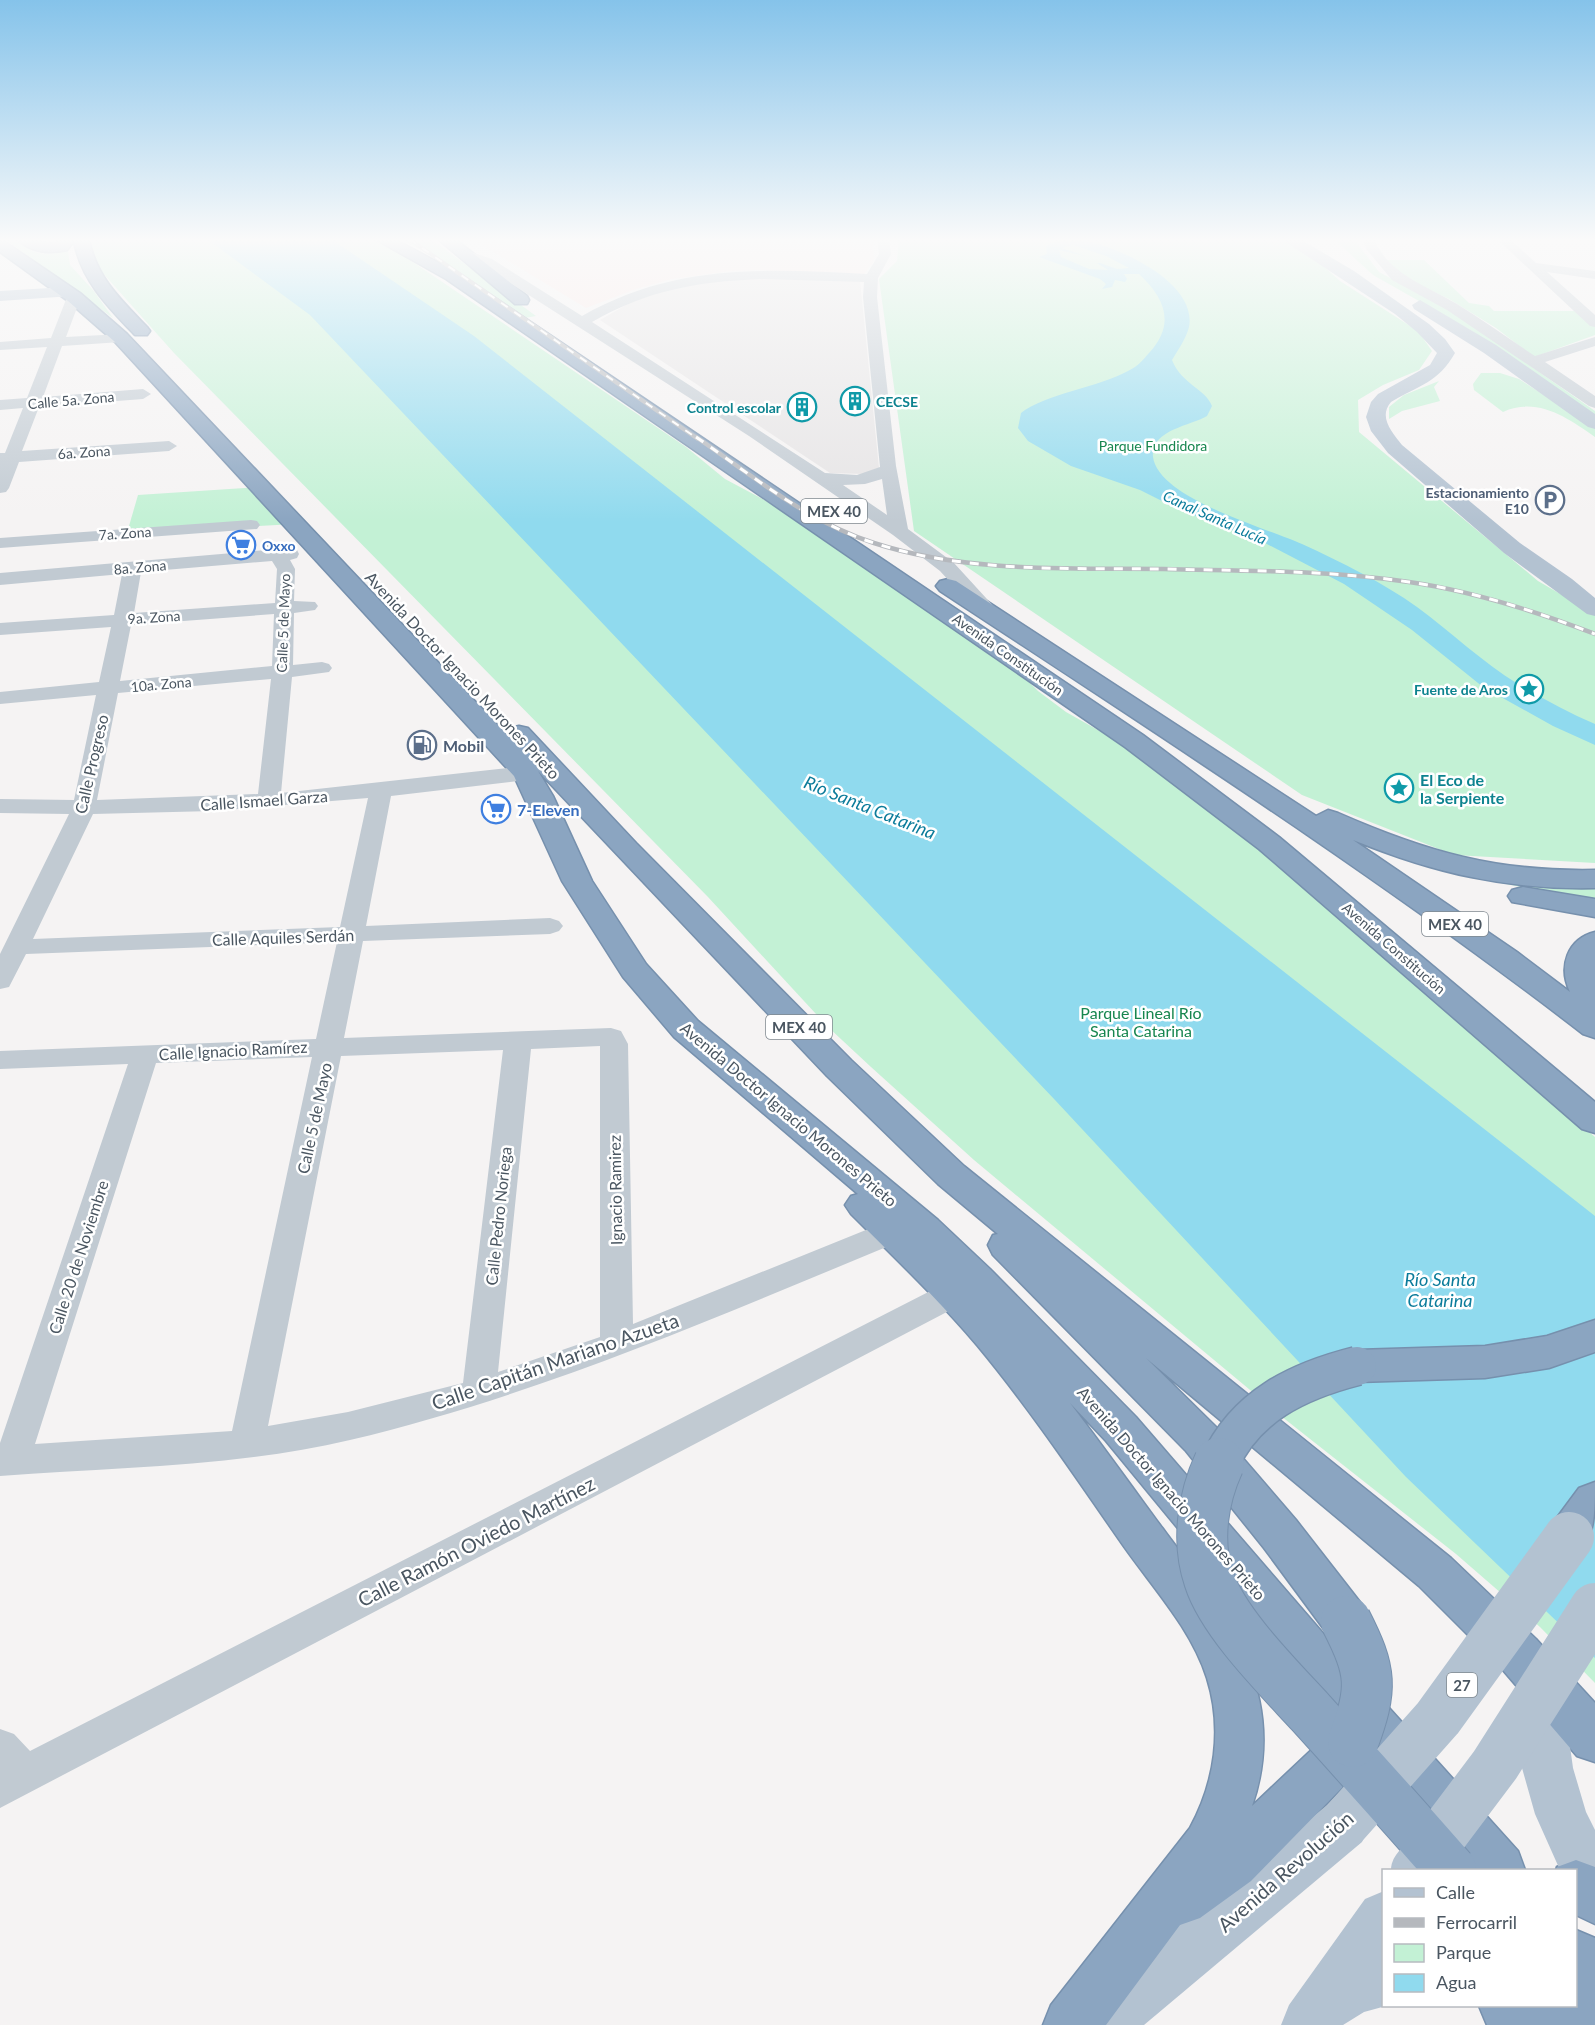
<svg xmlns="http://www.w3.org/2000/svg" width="1595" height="2025" font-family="Lato,sans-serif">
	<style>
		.education { fill: #e6e4e5 }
		.medical { fill: #fce8e6 }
		.green { fill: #c3f1d5 }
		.water { fill: #90daee; fill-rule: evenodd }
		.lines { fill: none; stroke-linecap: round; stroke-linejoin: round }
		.highway-casing { stroke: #7690ad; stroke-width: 3 }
		.minor { fill: #c1cad2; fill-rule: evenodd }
		.major { fill: #b3c2d1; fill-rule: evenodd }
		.highway { fill: #8ba5c1; fill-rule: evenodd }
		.rail-far1-casing { stroke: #b5b8bd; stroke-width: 4 }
		.rail-casing { stroke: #b5b8bd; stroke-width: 4.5 }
		.rail-far1 { stroke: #fff; stroke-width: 2; stroke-dasharray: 8; stroke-linecap: butt }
		.rail { stroke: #fff; stroke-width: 3; stroke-dasharray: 9; stroke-linecap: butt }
		.highway-bridge-far1-casing { stroke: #7690ad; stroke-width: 41; stroke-linecap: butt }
		.highway-bridge-casing { stroke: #7690ad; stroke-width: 52; stroke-linecap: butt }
		.major-bridge { stroke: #b3c2d1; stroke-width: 50 }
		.highway-bridge-far1 { stroke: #8ba5c1; stroke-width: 38 }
		.highway-bridge { stroke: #8ba5c1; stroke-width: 50 }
		.labels { text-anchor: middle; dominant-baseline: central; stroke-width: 5; stroke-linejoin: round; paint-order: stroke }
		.far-street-label { font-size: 14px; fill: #4a5661; stroke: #fff }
		.far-culture-label { font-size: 14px; font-weight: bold; fill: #0d838f; stroke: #fff; text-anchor: end }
		.far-park-label { font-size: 14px; fill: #17864f; stroke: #fff }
		.far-service-label { font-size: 14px; font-weight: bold; fill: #4e5e75; stroke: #fff; text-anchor: end }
		.far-shop-label { font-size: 14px; font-weight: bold; fill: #366cbe; stroke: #fff; text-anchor: start }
		.shield { fill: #fff; stroke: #808990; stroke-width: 1.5 }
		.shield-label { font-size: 15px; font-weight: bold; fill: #4a5661 }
		.far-water-label { font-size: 15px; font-style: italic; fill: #0c7c9b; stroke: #fff }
		.street-label { font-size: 16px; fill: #4a5661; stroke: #fff }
		.service-label { font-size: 16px; font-weight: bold; fill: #4e5e75; stroke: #fff; text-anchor: start }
		.culture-label { font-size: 16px; font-weight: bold; fill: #0d838f; stroke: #fff; text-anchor: start }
		.shop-label { font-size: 16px; font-weight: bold; fill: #366cbe; stroke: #fff; text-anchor: start }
		.park-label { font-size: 16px; fill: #17864f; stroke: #fff }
		.water-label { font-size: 18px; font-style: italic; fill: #0c7c9b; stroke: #fff }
		.near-street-label { font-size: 20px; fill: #4a5661; stroke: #fff }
	</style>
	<rect width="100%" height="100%" fill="#f5f3f3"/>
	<polygon class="education" points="733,277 860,281 879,468 864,474 830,473 600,320 638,298 658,291"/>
	<polygon class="medical" points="472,239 873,239 874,261 864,274 757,270 731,271 672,279 636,289 586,308"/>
	<g class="green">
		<path d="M 5,239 C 20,239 21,245 33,251 C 43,256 57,253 68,251 L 70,265 L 93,290 L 113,318 Z"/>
		<polygon points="90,239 371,239 395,250 686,447 725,479 772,504 1020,673 1038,691 1066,712 1128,747 1287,865 1595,1137 1595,1683 1540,1627 1456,1554 1286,1420 974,1160 871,1067 828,1027 708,897 174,353 93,262 90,254"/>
		<polygon points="399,239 431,239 536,316 519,319 436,257"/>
		<polygon points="899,239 1279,239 1303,248 1340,281 1418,331 1432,351 1419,370 1383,385 1358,400 1359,432 1538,581 1595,614 1595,863 1454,855 1302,795 914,531 879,279 897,261"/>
		<polygon points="1334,239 1354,239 1379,272 1453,312 1595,411 1595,416 1472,331 1373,275"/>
		<polygon points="1384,260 1424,260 1469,303 1489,306 1494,311 1577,311 1595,327 1595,335 1534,357 1496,328 1449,299 1402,277"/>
		<path d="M 1481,373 L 1500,373 L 1519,379 L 1595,428 L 1595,437 C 1568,418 1537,396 1503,412 L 1474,390 L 1473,384 Z"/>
		<polygon points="1439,381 1434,387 1440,401 1402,411 1389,419 1389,407 1404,395"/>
		<polygon points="260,487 295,524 127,533 138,495"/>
		<polygon points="1491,881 1567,888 1595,887 1595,902"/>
	</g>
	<g class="water">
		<polygon points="207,239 331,239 474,336 1595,1216 1595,1658 1406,1477 1055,1100 310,315"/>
		<path d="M 1049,239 C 1059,239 1068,238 1077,239 C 1113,244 1198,281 1189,327 C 1186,339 1178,350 1172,360 C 1182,385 1205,388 1212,406 L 1207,416 C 1190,426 1150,430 1153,457 C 1159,499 1267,528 1302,544 C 1341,562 1382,582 1417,607 C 1451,632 1482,662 1518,684 C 1543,699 1569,713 1595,724 L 1595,745 L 1553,726 L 1483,687 L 1412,630 L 1344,584 L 1265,543 L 1180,510 L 1140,490 L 1071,466 L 1028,441 L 1018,428 L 1021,413 L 1025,410 C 1057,391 1096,388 1128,371 C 1137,367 1143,360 1149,353 C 1176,324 1165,298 1139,274 L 1124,274 L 1127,279 L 1125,282 L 1115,280 L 1112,287 L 1102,289 L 1106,284 L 1100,279 L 1039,257 L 1047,254 L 1046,246 L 1057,241 ZM 1073,245 L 1106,256 L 1129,268 L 1117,269 L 1100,263 L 1097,263 L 1108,270 L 1089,269 L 1061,257 L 1059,250 L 1085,256 L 1062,248 Z"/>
	</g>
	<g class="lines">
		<g class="highway-casing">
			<g id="highway">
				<path d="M 18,239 C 33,239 44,244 57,243 L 59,239 L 89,239 C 96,277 121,300 147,327 L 150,331 L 147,335 L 135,335 C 108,307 81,280 74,241 L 67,250 C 51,254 30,253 18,239 Z"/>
				<polygon points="375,239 394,239 458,273 1143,735 1279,837 1595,1102 1595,1133 1582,1129 1259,849 1125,747 446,279"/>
				<polygon points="438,239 455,239 527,296 529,300 527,304 515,304"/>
				<path d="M 0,240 L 5,242 L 80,293 L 127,334 L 506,734 L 510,728 L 519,726 L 528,728 L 636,843 L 851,1060 L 964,1166 L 1451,1558 L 1536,1639 L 1595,1703 L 1595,1762 L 1577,1756 L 1502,1669 L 1419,1586 L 1146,1358 L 1216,1427 L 1296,1520 L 1363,1606 L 1369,1621 L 1363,1636 L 1346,1642 L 1329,1636 L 1264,1548 L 1186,1451 L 993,1255 L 988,1245 L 993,1235 L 998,1234 L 938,1184 L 827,1076 L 538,771 L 553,796 L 592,881 L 646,964 L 698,1021 L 938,1220 L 990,1269 L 1136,1417 L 1353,1668 L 1518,1851 L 1525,1870 L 1465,1870 L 1370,1759 L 1251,1881 L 1200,1918 L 1180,1925 L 1106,2025 L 1043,2025 L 1051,2005 L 1190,1828 C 1215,1782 1223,1729 1207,1678 C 1192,1630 1154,1589 1125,1548 C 1077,1479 1031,1410 977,1345 C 938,1299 894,1257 851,1214 L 845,1205 L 851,1196 L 858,1194 L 674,1037 L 623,977 L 562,881 L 514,776 L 115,342 L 68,301 L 0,252 ZM 1070,1403 L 1106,1441 L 1339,1724 L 1252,1806 C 1291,1693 1224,1610 1160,1525 C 1130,1484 1101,1444 1070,1403 Z"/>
				<path d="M 948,579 L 956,581 L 1316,816 L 1328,810 L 1338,813 C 1427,852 1497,872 1595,870 L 1595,888 C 1507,890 1434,873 1353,840 L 1517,952 L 1570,992 C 1558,967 1567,939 1595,932 L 1595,1038 L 1583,1034 C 1377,875 1157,734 940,591 L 936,586 L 940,581 Z"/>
				<polygon points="1523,887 1595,899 1595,917 1512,902 1508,896 1512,890"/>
				<polygon points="1595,1320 1595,1352 1549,1368 1485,1378 1357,1382 1342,1377 1336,1366 1342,1355 1357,1350 1485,1346 1547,1336"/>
				<path d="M 1595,1482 C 1595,1515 1595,1569 1553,1551 L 1547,1537 L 1553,1523 L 1579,1488 Z"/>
				<polygon points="1576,1860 1595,1867 1595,1924 1576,1915 1576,1870 1556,1870 1557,1867"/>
				<polygon points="1576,1930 1595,1938 1595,2025 1487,2025 1479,2006 1576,2006"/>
			</g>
		</g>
		<g class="minor">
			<path d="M 877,239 L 889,239 L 891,254 L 878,278 L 877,297 L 896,466 L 908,529 L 954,563 L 997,610 L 1000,614 L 997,618 L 983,618 L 940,571 L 893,535 L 749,436 L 482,265 L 459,254 L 465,250 L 492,259 L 582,316 C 675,263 764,269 867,274 L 879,254 ZM 759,279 L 864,282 L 863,297 L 880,467 L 857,475 L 825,473 L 592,322 C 648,290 696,282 759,279 ZM 882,479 L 887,515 L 843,485 L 865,484 Z"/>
			<path d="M 1362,239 L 1374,239 C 1388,274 1427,286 1457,304 C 1483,320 1509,339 1535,356 L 1595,337 L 1595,346 L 1545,362 L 1595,396 L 1595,408 L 1589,406 L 1447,310 L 1392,280 L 1367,250 Z"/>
			<polygon points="1497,239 1510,239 1536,263 1595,271 1595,279 1547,272 1595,315 1595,327 1590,326"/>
			<polygon points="74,293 81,297 66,337 121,334 128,338 121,342 62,346 43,397 143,389 151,394 143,399 39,407 22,451 169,441 177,446 169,451 19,462 9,488 6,492 0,493 0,453 5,453 23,408 0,410 0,400 27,398 47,347 0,350 0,342 51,338 67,297"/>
			<polygon points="251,520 257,521 260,525 257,529 0,548 0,538"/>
			<path d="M 274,542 L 280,543 L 284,549 L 297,550 L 299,554 L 297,558 L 290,560 L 295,569 L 294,601 L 315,602 L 318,606 L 315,610 L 294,613 L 293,665 L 322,662 L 329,664 L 332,668 L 329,672 L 292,677 L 281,793 L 526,766 L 534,768 L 537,773 L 534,778 L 526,780 L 391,796 L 366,926 L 550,918 L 559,921 L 563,926 L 559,931 L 550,934 L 363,941 L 344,1038 L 611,1028 L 621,1031 L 628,1044 L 633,1324 L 898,1217 L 909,1214 L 920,1217 L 924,1225 L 920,1233 C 733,1310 548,1393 350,1440 C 236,1467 116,1467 0,1476 L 0,1443 L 128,1064 L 0,1069 L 0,1051 L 316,1039 L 337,942 L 26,954 L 9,987 L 0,989 L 0,954 L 69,814 L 0,813 L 0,799 L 74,800 L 96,695 L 0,704 L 0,692 L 99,682 L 111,627 L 0,635 L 0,623 L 114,615 L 122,574 L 0,585 L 0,573 L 267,550 L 265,547 L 268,543 ZM 272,561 L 277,569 L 275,603 L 134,613 L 141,572 ZM 274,614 L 272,666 L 120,681 L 131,625 ZM 271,679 L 258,794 L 97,800 L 118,693 ZM 368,798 L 340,927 L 33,939 L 93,814 L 213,811 ZM 600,1046 L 600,1337 L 498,1372 L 531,1049 ZM 503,1050 L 463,1383 L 348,1412 L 268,1426 L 341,1056 ZM 312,1057 L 232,1431 L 35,1444 L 156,1063 Z"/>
			<polygon points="953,1282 964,1285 969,1294 964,1303 0,1808 0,1729 14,1734 30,1751 942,1285"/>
		</g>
		<g class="major">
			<path d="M 1281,239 L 1300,239 L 1354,271 L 1429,324 L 1445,339 L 1455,353 C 1438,383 1419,385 1391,402 C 1378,417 1392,432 1402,445 L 1520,543 L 1572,579 L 1595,598 L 1595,616 L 1587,614 L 1504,553 L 1388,453 L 1371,431 L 1366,417 L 1371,402 L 1378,394 L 1430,365 L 1437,353 L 1417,332 L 1395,314 Z"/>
			<polygon points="66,287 74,292 72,296 0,301 0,291"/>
			<polygon points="1420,300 1496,345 1595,414 1595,429 1588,427 1484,353 1414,309 1412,305"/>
			<polygon points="1539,1672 1556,1679 1563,1695 1573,1768 1586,1812 1595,1830 1595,1906 1576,1897 1576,1870 1560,1870 1535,1814 1522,1768 1515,1695 1522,1679"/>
			<polygon points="1344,1799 1362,1806 1370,1824 1362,1842 1144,2025 1073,2025 1081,2005 1326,1806"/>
			<polygon points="1384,1891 1384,2006 1386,2006 1364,2012 1343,2025 1281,2025 1289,2005 1365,1899"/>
		</g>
		<use href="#highway" class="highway"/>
		<g class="rail-far1-casing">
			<polyline id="rail-far1" points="409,239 698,439"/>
		</g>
		<g class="rail-casing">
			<path id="rail" d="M 696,437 C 753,476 808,522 874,543 C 966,573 1069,568 1164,569 C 1246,571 1328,570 1409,582 C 1473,591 1535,611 1595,634"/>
		</g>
		<use href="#rail-far1" class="rail-far1"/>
		<use href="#rail" class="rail"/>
		<g class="highway-bridge-far1-casing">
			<path id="highway-bridge-far1" d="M 1219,1464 C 1245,1406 1298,1381 1357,1366"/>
		</g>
		<g class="highway-bridge-casing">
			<g id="highway-bridge">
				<path d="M 1219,1463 C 1203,1498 1196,1541 1209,1579 C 1223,1623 1279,1678 1311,1713 C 1358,1765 1405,1817 1451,1870"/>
				<path d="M 1346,1621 C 1372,1672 1373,1688 1353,1742"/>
			</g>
		</g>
		<g class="major-bridge">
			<polyline points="1344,1824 1438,1718 1569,1537"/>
			<polyline points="1416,1870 1495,1765 1595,1608"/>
		</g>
		<use href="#highway-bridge-far1" class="highway-bridge-far1"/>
		<use href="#highway-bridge" class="highway-bridge"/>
	</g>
	<linearGradient id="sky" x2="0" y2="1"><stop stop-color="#85c3ea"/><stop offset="0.46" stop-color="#fafafa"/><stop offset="1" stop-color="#fafafa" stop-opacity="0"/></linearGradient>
	<rect width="1595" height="522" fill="url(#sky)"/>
	<defs>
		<g id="building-ring" transform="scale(1.5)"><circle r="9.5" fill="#fff" stroke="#0f9aa8" stroke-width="1.5"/><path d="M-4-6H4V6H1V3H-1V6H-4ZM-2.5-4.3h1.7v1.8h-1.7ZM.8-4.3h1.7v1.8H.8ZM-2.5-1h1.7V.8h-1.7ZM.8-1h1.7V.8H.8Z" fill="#0f9aa8"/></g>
		<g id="parking-ring" transform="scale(1.5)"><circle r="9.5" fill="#fff" stroke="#5c6f8a" stroke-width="1.5"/><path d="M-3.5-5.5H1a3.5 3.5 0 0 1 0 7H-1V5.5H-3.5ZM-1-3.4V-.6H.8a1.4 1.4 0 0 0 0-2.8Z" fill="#5c6f8a"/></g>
		<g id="supermarket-ring" transform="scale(1.5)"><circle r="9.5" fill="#fff" stroke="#3f7fe0" stroke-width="1.5"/><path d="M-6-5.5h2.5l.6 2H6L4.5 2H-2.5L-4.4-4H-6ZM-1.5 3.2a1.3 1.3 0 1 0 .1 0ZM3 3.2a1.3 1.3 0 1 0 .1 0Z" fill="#3f7fe0"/></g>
		<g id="sight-ring" transform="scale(1.5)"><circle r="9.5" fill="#fff" stroke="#0f9aa8" stroke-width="1.5"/><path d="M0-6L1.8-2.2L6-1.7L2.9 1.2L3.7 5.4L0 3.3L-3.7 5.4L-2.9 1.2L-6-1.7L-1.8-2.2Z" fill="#0f9aa8"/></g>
		<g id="fuel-ring" transform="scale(1.5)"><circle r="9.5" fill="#fff" stroke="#5c6f8a" stroke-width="1.5"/><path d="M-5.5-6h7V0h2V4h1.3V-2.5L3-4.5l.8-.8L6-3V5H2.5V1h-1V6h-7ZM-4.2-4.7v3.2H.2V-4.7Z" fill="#5c6f8a"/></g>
	</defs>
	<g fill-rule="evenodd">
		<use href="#building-ring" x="855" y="401"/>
		<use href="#building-ring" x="802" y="407"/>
		<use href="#parking-ring" x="1550" y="500"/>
		<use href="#supermarket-ring" x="241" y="545"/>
		<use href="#sight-ring" x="1529" y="689"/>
		<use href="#fuel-ring" x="422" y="745"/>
		<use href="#sight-ring" x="1399" y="788"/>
		<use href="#supermarket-ring" x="496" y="809"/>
	</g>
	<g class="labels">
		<g class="far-street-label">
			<text transform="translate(71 400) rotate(-5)">Calle 5a. Zona</text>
			<text transform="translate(84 452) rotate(-4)">6a. Zona</text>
			<text transform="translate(125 533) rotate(-4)">7a. Zona</text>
			<text transform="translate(140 567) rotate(-5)">8a. Zona</text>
			<text transform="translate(154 617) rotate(-4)">9a. Zona</text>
			<text transform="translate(283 623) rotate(-88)">Calle 5 de Mayo</text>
			<text transform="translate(1008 654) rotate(35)">Avenida Constitución</text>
			<text transform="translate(161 684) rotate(-5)">10a. Zona</text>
			<text transform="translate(1394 948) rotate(41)">Avenida Constitución</text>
		</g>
		<g class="far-culture-label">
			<text x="876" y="401" text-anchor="start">CECSE</text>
			<text x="781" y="407">Control escolar</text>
			<text x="1508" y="689">Fuente de Aros</text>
		</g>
		<g class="far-park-label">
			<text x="1153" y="445">Parque Fundidora</text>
		</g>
		<g class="far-service-label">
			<text x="1529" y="492">Estacionamiento<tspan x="1529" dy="16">E10</tspan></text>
		</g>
		<g class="far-shop-label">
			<text x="262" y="545">Oxxo</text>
		</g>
		<g class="shield">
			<rect x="801" y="499" width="66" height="24" rx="4.5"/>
			<rect x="1422" y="912" width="66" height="24" rx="4.5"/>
			<rect x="766" y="1015" width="66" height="24" rx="4.5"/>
			<rect x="1447" y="1673" width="30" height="24" rx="4.5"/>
		</g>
		<g class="shield-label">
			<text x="834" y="511">MEX 40</text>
			<text x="1455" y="924">MEX 40</text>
			<text x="799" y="1027">MEX 40</text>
			<text x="1462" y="1685">27</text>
		</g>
		<g class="far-water-label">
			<text transform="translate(1215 517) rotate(24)">Canal Santa Lucía</text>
		</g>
		<g class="street-label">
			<text transform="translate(463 675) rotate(47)">Avenida Doctor Ignacio Morones Prieto</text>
			<text transform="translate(91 764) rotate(-77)">Calle Progreso</text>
			<text transform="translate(264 800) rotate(-4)">Calle Ismael Garza</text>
			<text transform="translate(283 937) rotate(-2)">Calle Aquiles Serdán</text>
			<text transform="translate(233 1050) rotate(-3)">Calle Ignacio Ramírez</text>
			<text transform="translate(789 1114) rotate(40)">Avenida Doctor Ignacio Morones Prieto</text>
			<text transform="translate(314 1118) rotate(-78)">Calle 5 de Mayo</text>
			<text transform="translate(615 1190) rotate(-91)">Ignacio Ramirez</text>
			<text transform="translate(498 1216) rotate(-84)">Calle Pedro Noriega</text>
			<text transform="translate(78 1257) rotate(-72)">Calle 20 de Noviembre</text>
			<text transform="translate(1172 1493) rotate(49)">Avenida Doctor Ignacio Morones Prieto</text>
		</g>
		<g class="service-label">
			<text x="443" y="745">Mobil</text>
		</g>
		<g class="culture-label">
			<text x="1420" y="779">El Eco de<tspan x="1420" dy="18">la Serpiente</tspan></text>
		</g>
		<g class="shop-label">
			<text x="517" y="809">7-Eleven</text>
		</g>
		<g class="park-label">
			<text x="1141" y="1012">Parque Lineal Río<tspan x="1141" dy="18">Santa Catarina</tspan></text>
		</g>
		<g class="water-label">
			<text transform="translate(870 807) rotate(22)">Río Santa Catarina</text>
			<text x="1440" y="1279">Río Santa<tspan x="1440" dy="21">Catarina</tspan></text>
		</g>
		<g class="near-street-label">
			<text transform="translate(555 1361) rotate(-19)">Calle Capitán Mariano Azueta</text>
			<text transform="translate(476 1541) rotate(-27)">Calle Ramón Oviedo Martínez</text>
			<text transform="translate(1285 1871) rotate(-41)">Avenida Revolución</text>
		</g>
	</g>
	<rect x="1382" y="1869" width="195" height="138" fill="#ffffff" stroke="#b7bbc0" stroke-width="1.5"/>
	<rect x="1394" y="1888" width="30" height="9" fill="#b3c2d1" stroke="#b7bbc0" stroke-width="1.5"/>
	<text x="1436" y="1899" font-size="18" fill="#4a5661">Calle</text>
	<rect x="1394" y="1918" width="30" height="9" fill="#b5b8bd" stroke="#b7bbc0" stroke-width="1.5"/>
	<text x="1436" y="1929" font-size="18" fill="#4a5661">Ferrocarril</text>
	<rect x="1394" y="1944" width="30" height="18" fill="#c3f1d5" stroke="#b7bbc0" stroke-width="1.5"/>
	<text x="1436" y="1959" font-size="18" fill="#4a5661">Parque</text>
	<rect x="1394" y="1974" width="30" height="18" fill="#90daee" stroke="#b7bbc0" stroke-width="1.5"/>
	<text x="1436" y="1989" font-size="18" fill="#4a5661">Agua</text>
</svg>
